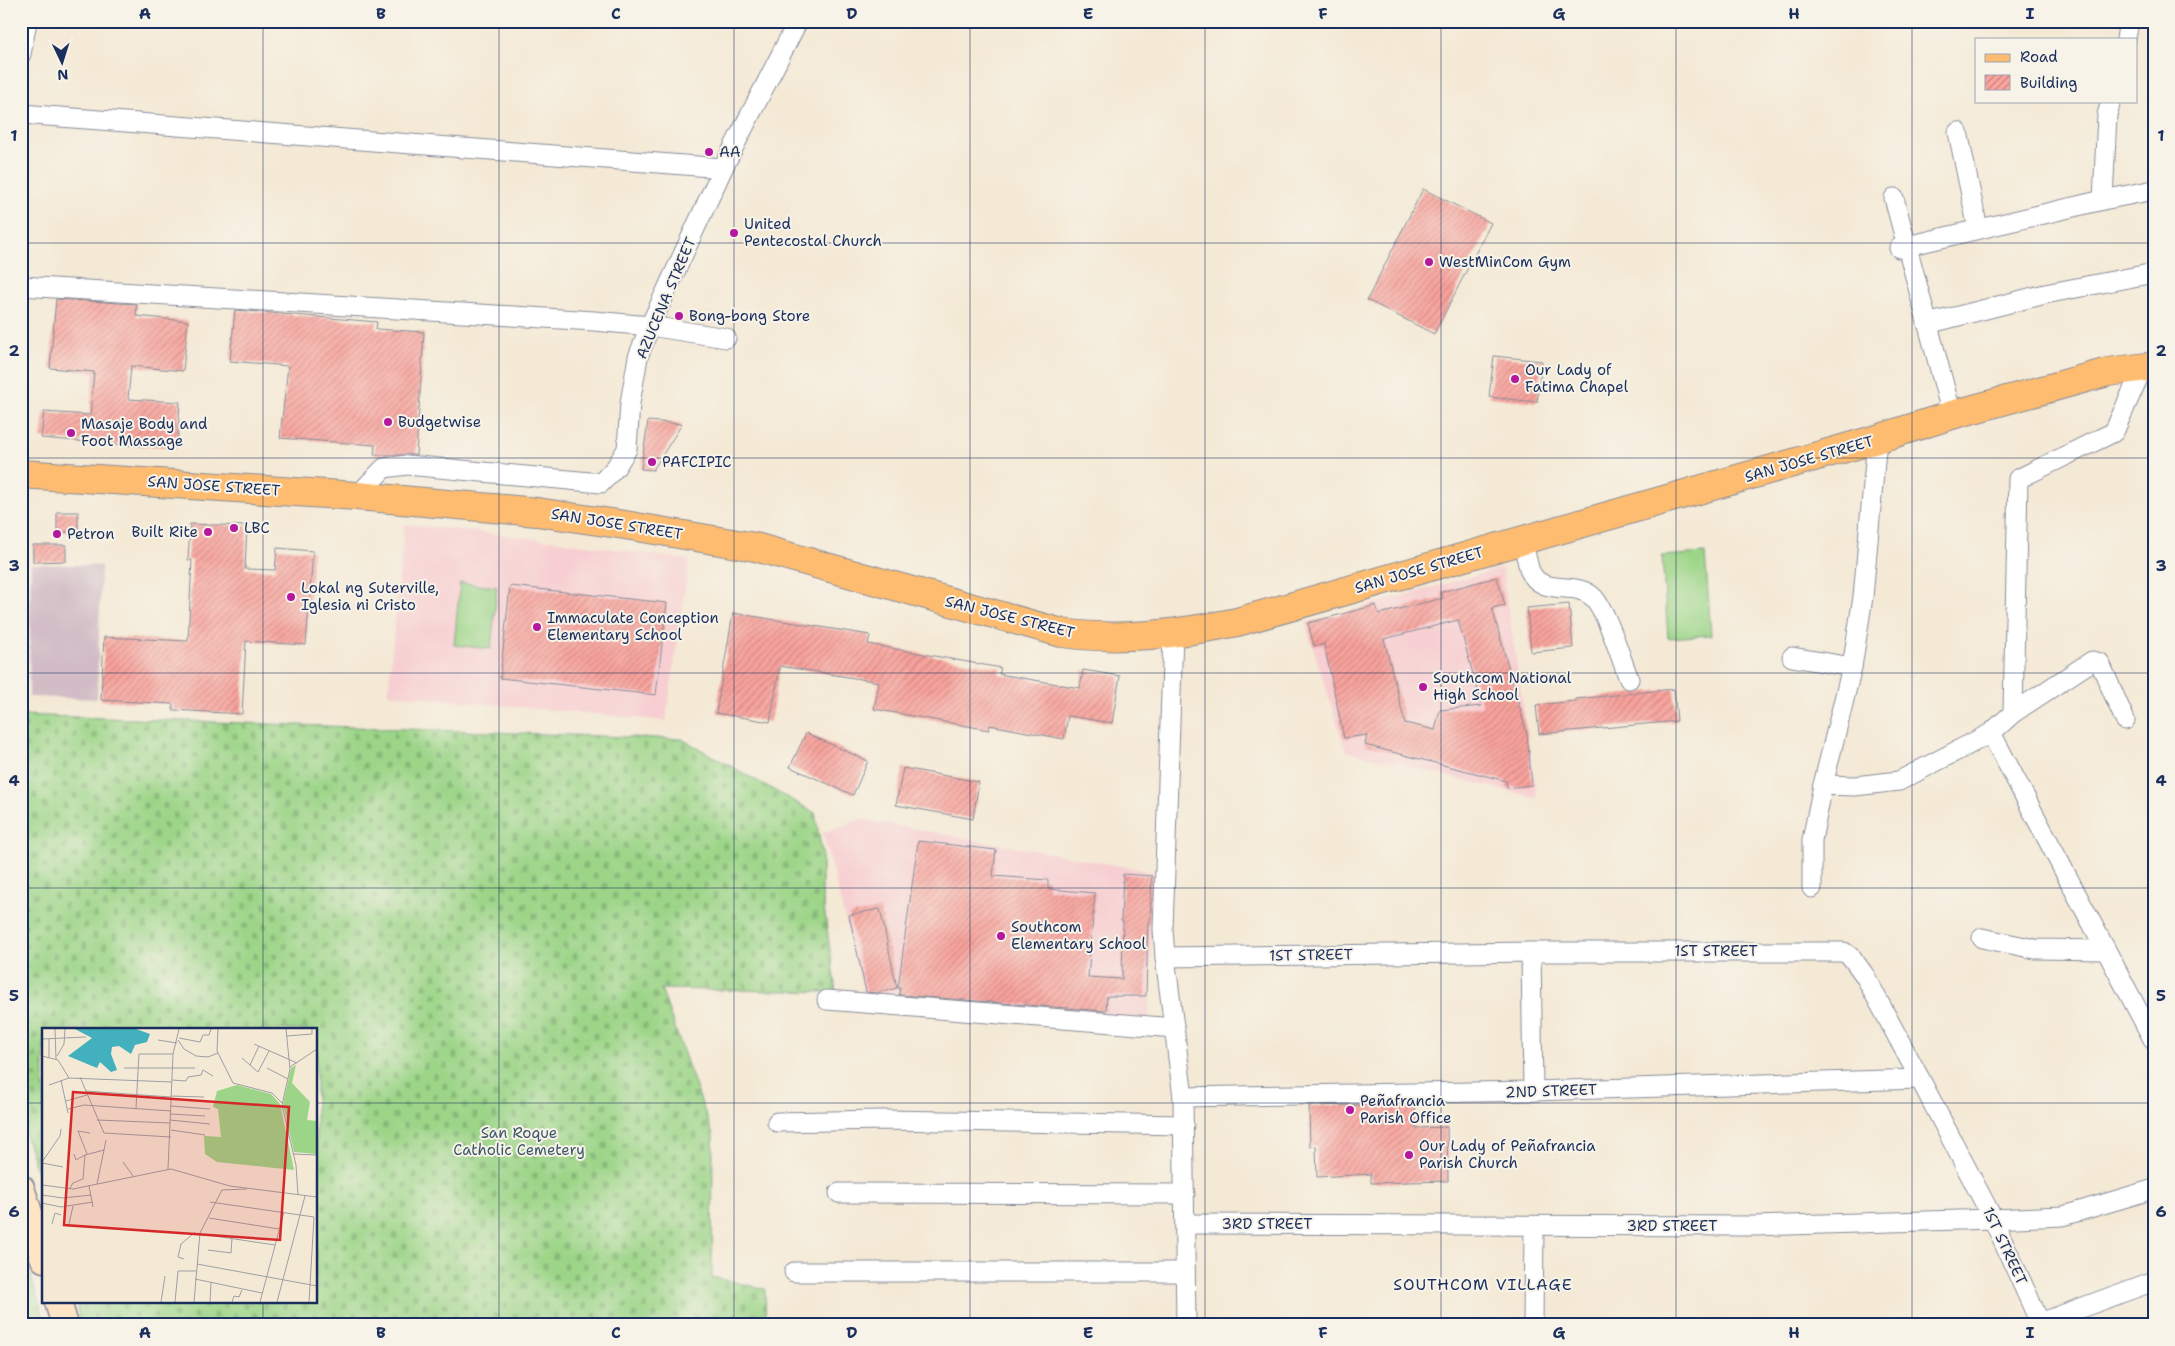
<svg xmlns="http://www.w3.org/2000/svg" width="2175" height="1346" font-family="'Shantell Sans',sans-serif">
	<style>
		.built { fill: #f7cfd2 }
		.industrial { fill: #d2bdc6 }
		.grass { fill: url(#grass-dots); stroke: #5c8273 }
		.cemetery { fill: url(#cemetery-stones); stroke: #5c8273 }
		.pitch { fill: #9cd588; stroke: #5c8273 }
		.building { fill: url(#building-hatch); fill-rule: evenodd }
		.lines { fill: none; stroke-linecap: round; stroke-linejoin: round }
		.street-casing { stroke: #888c9a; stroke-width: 21 }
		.secondary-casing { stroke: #888c9a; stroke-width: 29 }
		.primary-casing { stroke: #888c9a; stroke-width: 30 }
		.street { stroke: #fff; stroke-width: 19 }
		.secondary { stroke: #ffe4c6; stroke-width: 26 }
		.primary { stroke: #febc70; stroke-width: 28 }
		.grid { fill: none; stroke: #1b2f5e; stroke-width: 1; stroke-opacity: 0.55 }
		.poi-dot { fill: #b5179e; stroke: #f7f3e8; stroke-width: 2 }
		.labels { text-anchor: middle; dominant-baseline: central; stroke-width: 4; stroke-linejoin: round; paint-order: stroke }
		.poi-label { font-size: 15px; fill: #1b2f5e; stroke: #f7f3e8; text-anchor: start }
		.street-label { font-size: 15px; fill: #1b2f5e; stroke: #f7f3e8 }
		.park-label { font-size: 15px; fill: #3b5868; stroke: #f7f3e8 }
		.neighbourhood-label { font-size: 16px; letter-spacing: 1px; fill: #1b2f5e; stroke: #f7f3e8 }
		.inset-road { fill: none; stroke: #9d9fa5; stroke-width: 1 }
		.view { fill: #d62828; fill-opacity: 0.15; stroke: #d62828; stroke-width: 2.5 }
		.inset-edge { fill: none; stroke: #1b2f5e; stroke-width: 2.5 }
		.neatline { fill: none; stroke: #1b2f5e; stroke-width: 2 }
		.grid-label { font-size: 16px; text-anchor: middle; font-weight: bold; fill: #1b2f5e }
	</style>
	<defs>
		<pattern id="grass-dots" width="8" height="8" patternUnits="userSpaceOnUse" patternTransform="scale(1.25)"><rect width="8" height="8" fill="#9cd588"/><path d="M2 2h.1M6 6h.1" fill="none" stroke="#86b778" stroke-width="1.8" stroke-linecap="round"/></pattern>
		<pattern id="cemetery-stones" width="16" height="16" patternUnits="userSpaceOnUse" patternTransform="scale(1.25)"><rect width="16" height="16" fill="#9cd588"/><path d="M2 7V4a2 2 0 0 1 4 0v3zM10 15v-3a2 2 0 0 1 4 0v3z" fill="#86b778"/></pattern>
		<pattern id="building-hatch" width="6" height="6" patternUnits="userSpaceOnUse" patternTransform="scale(1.25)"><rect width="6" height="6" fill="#f9a39c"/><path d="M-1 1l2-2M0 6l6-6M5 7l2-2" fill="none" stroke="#c98582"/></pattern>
	</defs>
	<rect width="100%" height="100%" fill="#f7f3e8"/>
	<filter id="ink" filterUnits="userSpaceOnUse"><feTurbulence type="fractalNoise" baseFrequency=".02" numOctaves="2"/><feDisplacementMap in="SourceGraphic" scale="10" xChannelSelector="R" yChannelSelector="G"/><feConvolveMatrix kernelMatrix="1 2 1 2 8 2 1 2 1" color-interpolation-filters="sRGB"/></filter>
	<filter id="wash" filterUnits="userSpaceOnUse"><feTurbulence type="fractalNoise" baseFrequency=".0096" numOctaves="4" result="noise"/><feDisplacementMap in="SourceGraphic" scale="20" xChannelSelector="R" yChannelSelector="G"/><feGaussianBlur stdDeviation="1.12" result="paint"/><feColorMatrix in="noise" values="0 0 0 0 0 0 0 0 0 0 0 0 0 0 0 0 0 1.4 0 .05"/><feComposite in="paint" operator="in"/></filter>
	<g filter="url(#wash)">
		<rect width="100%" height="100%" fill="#f4e9d5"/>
		<g class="built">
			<polygon points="404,524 558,541 689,560 666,721 388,694"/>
			<polygon points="1502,568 1537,798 1346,751 1305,623"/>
			<polygon points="860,819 1154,872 1149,1020 866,1001 823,833"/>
		</g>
		<polygon class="industrial" points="31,564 101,566 97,699 29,697"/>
		<polygon class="grass" points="21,1244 46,1325 21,1325"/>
		<polygon class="cemetery" points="21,715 682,739 815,813 822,853 822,894 836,992 661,989 713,1135 712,1277 765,1289 766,1325 80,1325 77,1302 316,1302 316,1030 44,1030 44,1193 21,1122"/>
		<g class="pitch">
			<polygon points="1705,553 1711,635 1668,638 1662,556"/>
			<polygon points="460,583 497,587 491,649 454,645"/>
		</g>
		<g id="blocks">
			<g class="building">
				<polygon points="1423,189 1491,223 1434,334 1367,300"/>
				<polygon points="56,299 137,304 136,316 188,321 183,371 131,366 128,399 180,402 177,447 124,445 41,438 44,412 90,415 94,372 50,368"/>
				<polygon points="235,310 377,322 376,329 424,332 416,455 374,455 375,445 280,438 288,366 230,361"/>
				<polygon points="1494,356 1542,361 1537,402 1489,397"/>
				<polygon points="648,421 682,424 653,470 641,469"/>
				<rect x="57" y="512" width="21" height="20"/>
				<polygon points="190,524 247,526 245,569 275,570 277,548 313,551 306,645 246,641 242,714 173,710 173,704 101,700 104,637 188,641 192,560 188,560"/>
				<polygon points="33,545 66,545 66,561 33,562"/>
				<path d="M 1497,577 L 1505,605 L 1492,608 L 1527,734 L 1532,785 L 1507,788 L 1506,781 L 1365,745 L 1367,735 L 1344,738 L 1324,644 L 1314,646 L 1308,623 L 1376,605 L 1379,614 L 1443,598 L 1441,592 ZM 1458,620 L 1482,706 L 1440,710 L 1435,730 L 1405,723 L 1384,639 Z"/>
				<polygon points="510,586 667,603 656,695 500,678"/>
				<polygon points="1569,604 1573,648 1531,652 1527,608"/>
				<polygon points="733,613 870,635 868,644 1001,668 999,674 1080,688 1083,670 1120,676 1112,723 1068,716 1064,739 990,725 989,730 874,709 879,682 780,666 770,722 716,713"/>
				<polygon points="1674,689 1677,721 1539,734 1536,705 1576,701 1576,699"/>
				<polygon points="806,733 868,761 853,795 790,767"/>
				<polygon points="903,768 979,782 973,819 896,805"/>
				<polygon points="918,841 996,850 993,876 1048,880 1048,889 1095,893 1088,977 1122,979 1123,921 1121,921 1123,874 1152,876 1150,922 1148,922 1146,996 1107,996 1106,1011 899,995 900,988 898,988"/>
				<polygon points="880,909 897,988 877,993 866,992 849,915"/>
				<polygon points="1415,1104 1415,1128 1447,1127 1448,1181 1371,1183 1371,1174 1317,1177 1316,1146 1310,1147 1309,1106"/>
			</g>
		</g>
	</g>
	<g filter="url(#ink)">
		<use href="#blocks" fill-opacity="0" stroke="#888c9a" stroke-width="1"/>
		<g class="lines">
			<g class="street-casing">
				<g id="street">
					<polyline points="2126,39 2129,21"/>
					<polyline points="21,54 27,21"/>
					<polyline points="21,114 723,168"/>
					<polyline points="1958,132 1978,229"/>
					<polyline points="1894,198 1952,415"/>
					<polyline points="2103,200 2107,115 2111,101"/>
					<polyline points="1899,248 2103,200 2154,190"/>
					<polyline points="21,286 594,321 650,326 726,338"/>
					<polyline points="1927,324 2045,294 2154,273"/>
					<polyline points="357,496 384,468 407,465 601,483 616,467 627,449 630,403 638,357 650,326 723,168 798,21"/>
					<path d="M 1523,542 C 1525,551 1527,562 1530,571 C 1542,598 1576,579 1594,598 C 1607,612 1621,659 1629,679"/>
					<polyline points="1173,634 1163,929 1165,957 1183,1097 1186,1325"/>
					<polyline points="1792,657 1852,667"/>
					<polyline points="2013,713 2092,661 2100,663 2125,720"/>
					<polyline points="1823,785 1852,667 1863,597 1877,439"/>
					<polyline points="1812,888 1812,840 1823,785 1855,786 1899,781 1991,733 2013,713 2018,479 2114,432 2143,367"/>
					<polyline points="1982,938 2035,949 2106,950 1991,733"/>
					<polyline points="2106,950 2154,1041"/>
					<polyline points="1531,952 1533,1091"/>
					<polyline points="1165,957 1531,952 1844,952 1852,958 1865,976 1920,1079 1993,1219 2041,1325"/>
					<polyline points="827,1000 1175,1028"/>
					<polyline points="1183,1097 1533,1091 1920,1079"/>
					<polyline points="777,1122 883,1120 1184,1125"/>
					<polyline points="839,1193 1185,1194"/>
					<polyline points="1185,1224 1755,1226 1993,1219 2063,1216 2154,1189"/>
					<polyline points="794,1272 1185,1272"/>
					<polyline points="2040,1323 2154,1281"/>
					<polyline points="1533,1325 1534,1226"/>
				</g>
			</g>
			<g class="secondary-casing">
				<g id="secondary">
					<polyline points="21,1188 44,1259"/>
					<polyline points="58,1302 65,1325"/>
				</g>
			</g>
			<g class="primary-casing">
				<path id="primary" d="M 21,474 L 357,496 L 537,512 L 625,525 L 755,547 L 1062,633 C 1122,641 1179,634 1237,622 L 1877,439 L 1952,415 L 2108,372 L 2154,366"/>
			</g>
			<use href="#street" class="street"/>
			<use href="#secondary" class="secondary"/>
			<use href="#primary" class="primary"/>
		</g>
	</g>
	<path class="grid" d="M 263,21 L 263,1030M 499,21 L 499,1325M 734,21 L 734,1325M 970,21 L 970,1325M 1205,21 L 1205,1325M 1441,21 L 1441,1325M 1676,21 L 1676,1325M 1912,21 L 1912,1325M 21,243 L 2154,243M 21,458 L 2154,458M 21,673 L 2154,673M 21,888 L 2154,888M 21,1103 L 44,1103M 316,1103 L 2154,1103M 263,1302 L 263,1325"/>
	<g class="poi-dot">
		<circle cx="709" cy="152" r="5"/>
		<circle cx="734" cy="233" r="5"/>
		<circle cx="1429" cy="262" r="5"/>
		<circle cx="679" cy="316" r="5"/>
		<circle cx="1515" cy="379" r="5"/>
		<circle cx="388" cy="422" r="5"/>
		<circle cx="71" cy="433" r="5"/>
		<circle cx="652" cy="462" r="5"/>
		<circle cx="234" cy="528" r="5"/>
		<circle cx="208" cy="532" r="5"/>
		<circle cx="57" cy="534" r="5"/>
		<circle cx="291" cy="597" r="5"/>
		<circle cx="537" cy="627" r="5"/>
		<circle cx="1423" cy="687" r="5"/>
		<circle cx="1001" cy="936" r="5"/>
		<circle cx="1350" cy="1110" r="5"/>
		<circle cx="1409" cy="1155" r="5"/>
	</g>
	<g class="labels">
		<g class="poi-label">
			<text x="719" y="152">AA</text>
			<text x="744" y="224">United<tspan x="744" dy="17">Pentecostal Church</tspan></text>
			<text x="1439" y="262">WestMinCom Gym</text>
			<text x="689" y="316">Bong-bong Store</text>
			<text x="1525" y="370">Our Lady of<tspan x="1525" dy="17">Fatima Chapel</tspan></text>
			<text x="398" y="422">Budgetwise</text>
			<text x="81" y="424">Masaje Body and<tspan x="81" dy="17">Foot Massage</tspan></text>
			<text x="662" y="462">PAFCIPIC</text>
			<text x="244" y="528">LBC</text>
			<text x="198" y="532" text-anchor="end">Built Rite</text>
			<text x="67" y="534">Petron</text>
			<text x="301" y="588">Lokal ng Suterville,<tspan x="301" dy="17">Iglesia ni Cristo</tspan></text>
			<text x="547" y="618">Immaculate Conception<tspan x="547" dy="17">Elementary School</tspan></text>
			<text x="1433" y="678">Southcom National<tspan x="1433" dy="17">High School</tspan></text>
			<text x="1011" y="927">Southcom<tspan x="1011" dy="17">Elementary School</tspan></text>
			<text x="1360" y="1101">Peñafrancia<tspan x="1360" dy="17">Parish Office</tspan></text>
			<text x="1419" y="1146">Our Lady of Peñafrancia<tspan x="1419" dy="17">Parish Church</tspan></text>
		</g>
		<g class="street-label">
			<text transform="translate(666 298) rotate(-67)">AZUCENA STREET</text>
			<text transform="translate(1809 459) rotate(-16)">SAN JOSE STREET</text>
			<text transform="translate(214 486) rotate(4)">SAN JOSE STREET</text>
			<text transform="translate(617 524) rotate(9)">SAN JOSE STREET</text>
			<text transform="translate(1419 570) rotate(-16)">SAN JOSE STREET</text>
			<text transform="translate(1010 617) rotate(14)">SAN JOSE STREET</text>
			<text x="1716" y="951">1ST STREET</text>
			<text transform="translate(1311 955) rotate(-1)">1ST STREET</text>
			<text transform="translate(1551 1091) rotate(-2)">2ND STREET</text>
			<text x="1267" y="1224">3RD STREET</text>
			<text x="1672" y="1226">3RD STREET</text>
			<text transform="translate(2005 1246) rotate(65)">1ST STREET</text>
		</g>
		<g class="park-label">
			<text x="519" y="1133">San Roque<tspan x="519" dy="17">Catholic Cemetery</tspan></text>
		</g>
		<g class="neighbourhood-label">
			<text x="1483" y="1284">SOUTHCOM VILLAGE</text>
		</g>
	</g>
	<g transform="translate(42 1028)">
		<rect width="275" height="275" fill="#f4e9d5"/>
		<path d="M 254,37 L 250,55 L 268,74 L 265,92 L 275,93 L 275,126 L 252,124 L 241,76 L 249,40 Z" fill="#9cd588"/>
		<path d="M 195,57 L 229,66 L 238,76 L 252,142 L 175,134 L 163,126 L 162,108 L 179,109 L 176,81 L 171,79 L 175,63 Z" fill="#9cd588"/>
		<path d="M 33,1 L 94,1 L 108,6 L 105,14 L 93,17 L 89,26 L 77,18 L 70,19 L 69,26 L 75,42 L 69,44 L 58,34 L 55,40 L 26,28 L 50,10 Z" fill="#42b1bd"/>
		<path class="inset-road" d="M 13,1 L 14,31M 176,1 L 175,23 L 191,55 L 230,65 L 240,75M 244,1 L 248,41 L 240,77 L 254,137 L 256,167M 245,8 L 270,6 L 270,1M 137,10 L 158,14 L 161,7 L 167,7 L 169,1M 0,11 L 44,9M 7,11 L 7,30M 116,12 L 135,15M 136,12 L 142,21 L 154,28 L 166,29 L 176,25M 212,16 L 255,35M 0,28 L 16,32 L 27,50 L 130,54M 15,28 L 22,16 L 23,1M 200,30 L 208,37 L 217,18M 208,37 L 216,44 L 227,23M 248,39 L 275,21M 82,40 L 153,40M 225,40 L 246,51M 38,49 L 62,105 L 129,109M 19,52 L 26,85M 130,52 L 144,53 L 146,49 L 159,47 L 161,42 L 171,48M 7,57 L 27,50M 43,63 L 129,69M 129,68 L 162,69M 24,73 L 45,67M 129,78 L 168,81M 94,80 L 97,26 L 131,26M 26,81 L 42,77 L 129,83M 129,86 L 163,88M 55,92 L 128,95M 128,92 L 168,96M 129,102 L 163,107M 32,126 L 34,132 L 43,127M 45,126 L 36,103 L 48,105M 251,126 L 275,127M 0,134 L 18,108 L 19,101M 81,134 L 91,148M 0,135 L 21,139M 126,141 L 131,26 L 137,1M 55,156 L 62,122M 0,157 L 31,161 L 129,141 L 188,158 L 275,169M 47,158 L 51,179M 28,160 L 31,155 L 41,151 L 43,127 L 62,122 L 64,112M 0,167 L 21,170 L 49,167M 168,174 L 272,189 L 267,274M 0,175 L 19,179 L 51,174M 167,190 L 237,201M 10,196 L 13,185 L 19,187M 27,196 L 31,178M 166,222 L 189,225 L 190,210M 142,231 L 136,229 L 139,216 L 152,205 L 233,217M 155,236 L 275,258M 153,251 L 220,265M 119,274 L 123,248M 133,274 L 136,243 L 154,243M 152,274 L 158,205 L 180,162 L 205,161M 168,274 L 169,254M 190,274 L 192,268 L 197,269 L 200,262M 218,274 L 242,184M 235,274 L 263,168"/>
		<path class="view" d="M 31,64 L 247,79 L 238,212 L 22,197 Z"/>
		<rect width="275" height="275" class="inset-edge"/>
	</g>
	<rect width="2175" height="1346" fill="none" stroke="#f7f3e8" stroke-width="55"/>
	<rect x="1975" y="38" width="162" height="65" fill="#f7f3e8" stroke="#9fa5b1"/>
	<rect x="1985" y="54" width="25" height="8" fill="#febc70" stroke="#9fa5b1"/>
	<text x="2020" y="62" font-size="15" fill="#1b2f5e">Road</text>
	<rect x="1985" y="75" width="25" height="15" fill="url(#building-hatch)" stroke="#9fa5b1"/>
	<text x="2020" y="88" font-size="15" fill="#1b2f5e">Building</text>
	<g transform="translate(62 62) rotate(176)" stroke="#f7f3e8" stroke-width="4" paint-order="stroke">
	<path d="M0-4L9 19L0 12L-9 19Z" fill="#1b2f5e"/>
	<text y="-8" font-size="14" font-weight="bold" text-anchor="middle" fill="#1b2f5e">N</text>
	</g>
	<rect x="28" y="28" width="2120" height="1290" class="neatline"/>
	<g class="grid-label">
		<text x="145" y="19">A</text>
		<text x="381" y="19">B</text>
		<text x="616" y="19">C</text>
		<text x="852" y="19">D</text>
		<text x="1088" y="19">E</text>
		<text x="1323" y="19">F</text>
		<text x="1559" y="19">G</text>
		<text x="1794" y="19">H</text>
		<text x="2030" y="19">I</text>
		<text x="14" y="141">1</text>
		<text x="2161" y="141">1</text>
		<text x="14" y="356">2</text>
		<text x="2161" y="356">2</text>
		<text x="14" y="571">3</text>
		<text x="2161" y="571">3</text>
		<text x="14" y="786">4</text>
		<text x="2161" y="786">4</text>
		<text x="14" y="1001">5</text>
		<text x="2161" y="1001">5</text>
		<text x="14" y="1217">6</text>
		<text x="2161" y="1217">6</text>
		<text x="145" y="1338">A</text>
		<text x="381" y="1338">B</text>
		<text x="616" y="1338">C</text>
		<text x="852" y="1338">D</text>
		<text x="1088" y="1338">E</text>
		<text x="1323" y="1338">F</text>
		<text x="1559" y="1338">G</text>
		<text x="1794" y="1338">H</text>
		<text x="2030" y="1338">I</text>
	</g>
</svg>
